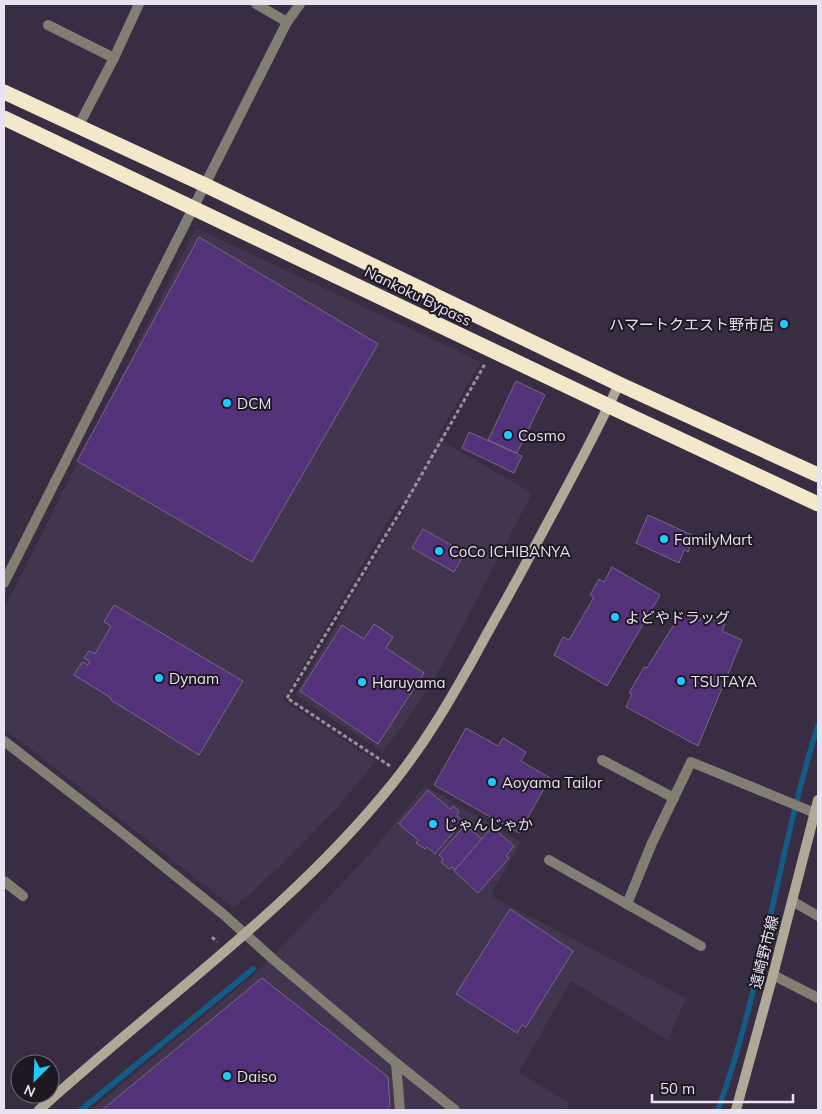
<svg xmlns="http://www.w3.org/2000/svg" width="822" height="1114" font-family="Mulish,'Noto Sans JP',sans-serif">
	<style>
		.built { fill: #42354f }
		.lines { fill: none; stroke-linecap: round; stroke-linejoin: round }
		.stream { stroke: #125c85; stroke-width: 5.5 }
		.building { fill: #54327a; stroke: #736981 }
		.path { stroke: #988fa0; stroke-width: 3; stroke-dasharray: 4 2.5; stroke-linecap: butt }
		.street { stroke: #837e73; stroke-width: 10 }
		.secondary { stroke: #b1a997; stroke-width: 10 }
		.highway { stroke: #f4e8cb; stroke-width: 15 }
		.poi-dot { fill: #21c9fd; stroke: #1d1821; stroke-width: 2 }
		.labels { text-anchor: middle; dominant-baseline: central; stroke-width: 4; stroke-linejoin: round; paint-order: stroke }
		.street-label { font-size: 15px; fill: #e9e2f0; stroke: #1d1821 }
		.poi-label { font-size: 15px; fill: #e9e2f0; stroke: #1d1821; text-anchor: start }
	</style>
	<rect width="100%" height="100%" fill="#382d42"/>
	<g class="built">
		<polygon points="196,228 481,362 437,438 532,493 447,657 417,706 383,752 295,695 406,507 399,503 283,700 376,761 337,808 280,866 234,908 31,749 4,730 4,609"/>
		<polygon points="425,786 521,842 492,892 493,897 686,998 668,1040 571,981 519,1072 570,1104 565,1110 91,1110 258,971 368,856"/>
	</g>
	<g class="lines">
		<g class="stream">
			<polyline points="81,1110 253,969"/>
			<path d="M 718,1110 C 763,985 778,852 818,725"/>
		</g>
	</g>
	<g class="building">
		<polygon points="199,237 378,344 252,562 77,461"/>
		<polygon points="516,381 545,395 517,453 488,440"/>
		<polygon points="469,432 522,456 514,473 462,448"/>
		<polygon points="648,515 692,535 690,539 693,540 688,552 684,550 679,563 636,543"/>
		<polygon points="423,529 465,553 454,572 412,548"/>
		<polygon points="612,567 660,595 607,686 554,655 563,637 569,640 594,597 590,595 599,579 604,582"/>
		<polygon points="114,605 243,681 199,755 111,700 111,698 74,675 82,662 88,665 90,661 84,658 89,651 95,654 111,626 104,622"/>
		<polygon points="681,613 700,621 703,614 725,624 722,631 742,640 698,746 626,707 632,694 629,693 644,667 647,668"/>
		<polygon points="374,624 393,637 386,648 424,673 378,744 300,691 342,625 364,639"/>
		<polygon points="466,728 498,746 503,738 526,752 521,761 550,778 519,833 434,785"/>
		<polygon points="428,790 450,809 453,806 459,811 457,816 463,821 435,854 427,847 425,849 416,843 418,840 399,824"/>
		<polygon points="465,825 482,839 455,870 452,867 449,869 441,862 443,859 439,855"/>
		<polygon points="492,827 514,846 506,856 509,858 478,893 454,871"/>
		<polygon points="510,909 573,951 526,1027 522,1025 517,1033 456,994"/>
		<polygon points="262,978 388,1077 390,1106 387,1110 102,1110"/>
	</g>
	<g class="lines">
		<g class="path">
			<polyline points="390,766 287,698 403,507 485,364"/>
			<polyline points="212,937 217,942"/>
		</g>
		<g class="street">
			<polyline points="256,4 287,22"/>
			<polyline points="48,25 114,58"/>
			<polyline points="78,127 114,58 139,4"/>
			<polyline points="4,583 287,22 300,4"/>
			<polyline points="4,741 115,827 223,914 274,960 396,1063 455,1110"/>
			<polyline points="602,760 674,798"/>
			<polyline points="549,860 701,946"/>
			<polyline points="4,881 23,896"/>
			<polyline points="792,901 818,916"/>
			<polyline points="627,904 652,843 691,762 815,813"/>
			<polyline points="773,975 818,998"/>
			<polyline points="396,1063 400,1110"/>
		</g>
		<g class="secondary">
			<path d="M 39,1110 C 158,1002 292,909 393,783 C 426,742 452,697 477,652 C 496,617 516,583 534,548 C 563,494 593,440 619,384"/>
			<polyline points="736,1110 773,975 818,800"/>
		</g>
		<g class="highway">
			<polyline points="4,92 205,185 619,384 818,475"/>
			<polyline points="4,118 609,406 818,504"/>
		</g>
	</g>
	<g class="poi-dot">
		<circle cx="784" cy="324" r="5"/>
		<circle cx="227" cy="403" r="5"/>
		<circle cx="508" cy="435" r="5"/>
		<circle cx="664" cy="539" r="5"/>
		<circle cx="439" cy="551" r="5"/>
		<circle cx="615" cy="617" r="5"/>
		<circle cx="159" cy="678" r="5"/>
		<circle cx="681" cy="681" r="5"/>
		<circle cx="362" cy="682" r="5"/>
		<circle cx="492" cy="782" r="5"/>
		<circle cx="433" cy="824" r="5"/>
		<circle cx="227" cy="1076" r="5"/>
	</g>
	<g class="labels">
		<g class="street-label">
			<text transform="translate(418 296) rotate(26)">Nankoku Bypass</text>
			<text transform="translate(764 952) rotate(-76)">遠崎野市線</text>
		</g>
		<g class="poi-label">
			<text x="774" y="324" text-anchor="end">ハマートクエスト野市店</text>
			<text x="237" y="403">DCM</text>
			<text x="518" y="435">Cosmo</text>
			<text x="674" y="539">FamilyMart</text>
			<text x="449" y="551">CoCo ICHIBANYA</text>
			<text x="625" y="617">よどやドラッグ</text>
			<text x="169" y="678">Dynam</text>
			<text x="691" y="681">TSUTAYA</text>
			<text x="372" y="682">Haruyama</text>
			<text x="502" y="782">Aoyama Tailor</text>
			<text x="443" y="824">じゃんじゃか</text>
			<text x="237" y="1076">Daiso</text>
		</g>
	</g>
	<rect width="822" height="1114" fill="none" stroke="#e9e2f0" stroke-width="10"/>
	<g transform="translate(35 1079) rotate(204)"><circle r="24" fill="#1d1821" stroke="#6f6974"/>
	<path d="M0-4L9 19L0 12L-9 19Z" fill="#21c9fd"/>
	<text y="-8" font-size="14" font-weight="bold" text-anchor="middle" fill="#e9e2f0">N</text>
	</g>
	<path d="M652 1094v8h141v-8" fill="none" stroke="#e9e2f0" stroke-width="2.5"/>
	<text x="660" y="1094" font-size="15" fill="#e9e2f0" stroke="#1d1821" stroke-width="4" paint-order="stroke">50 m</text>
</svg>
